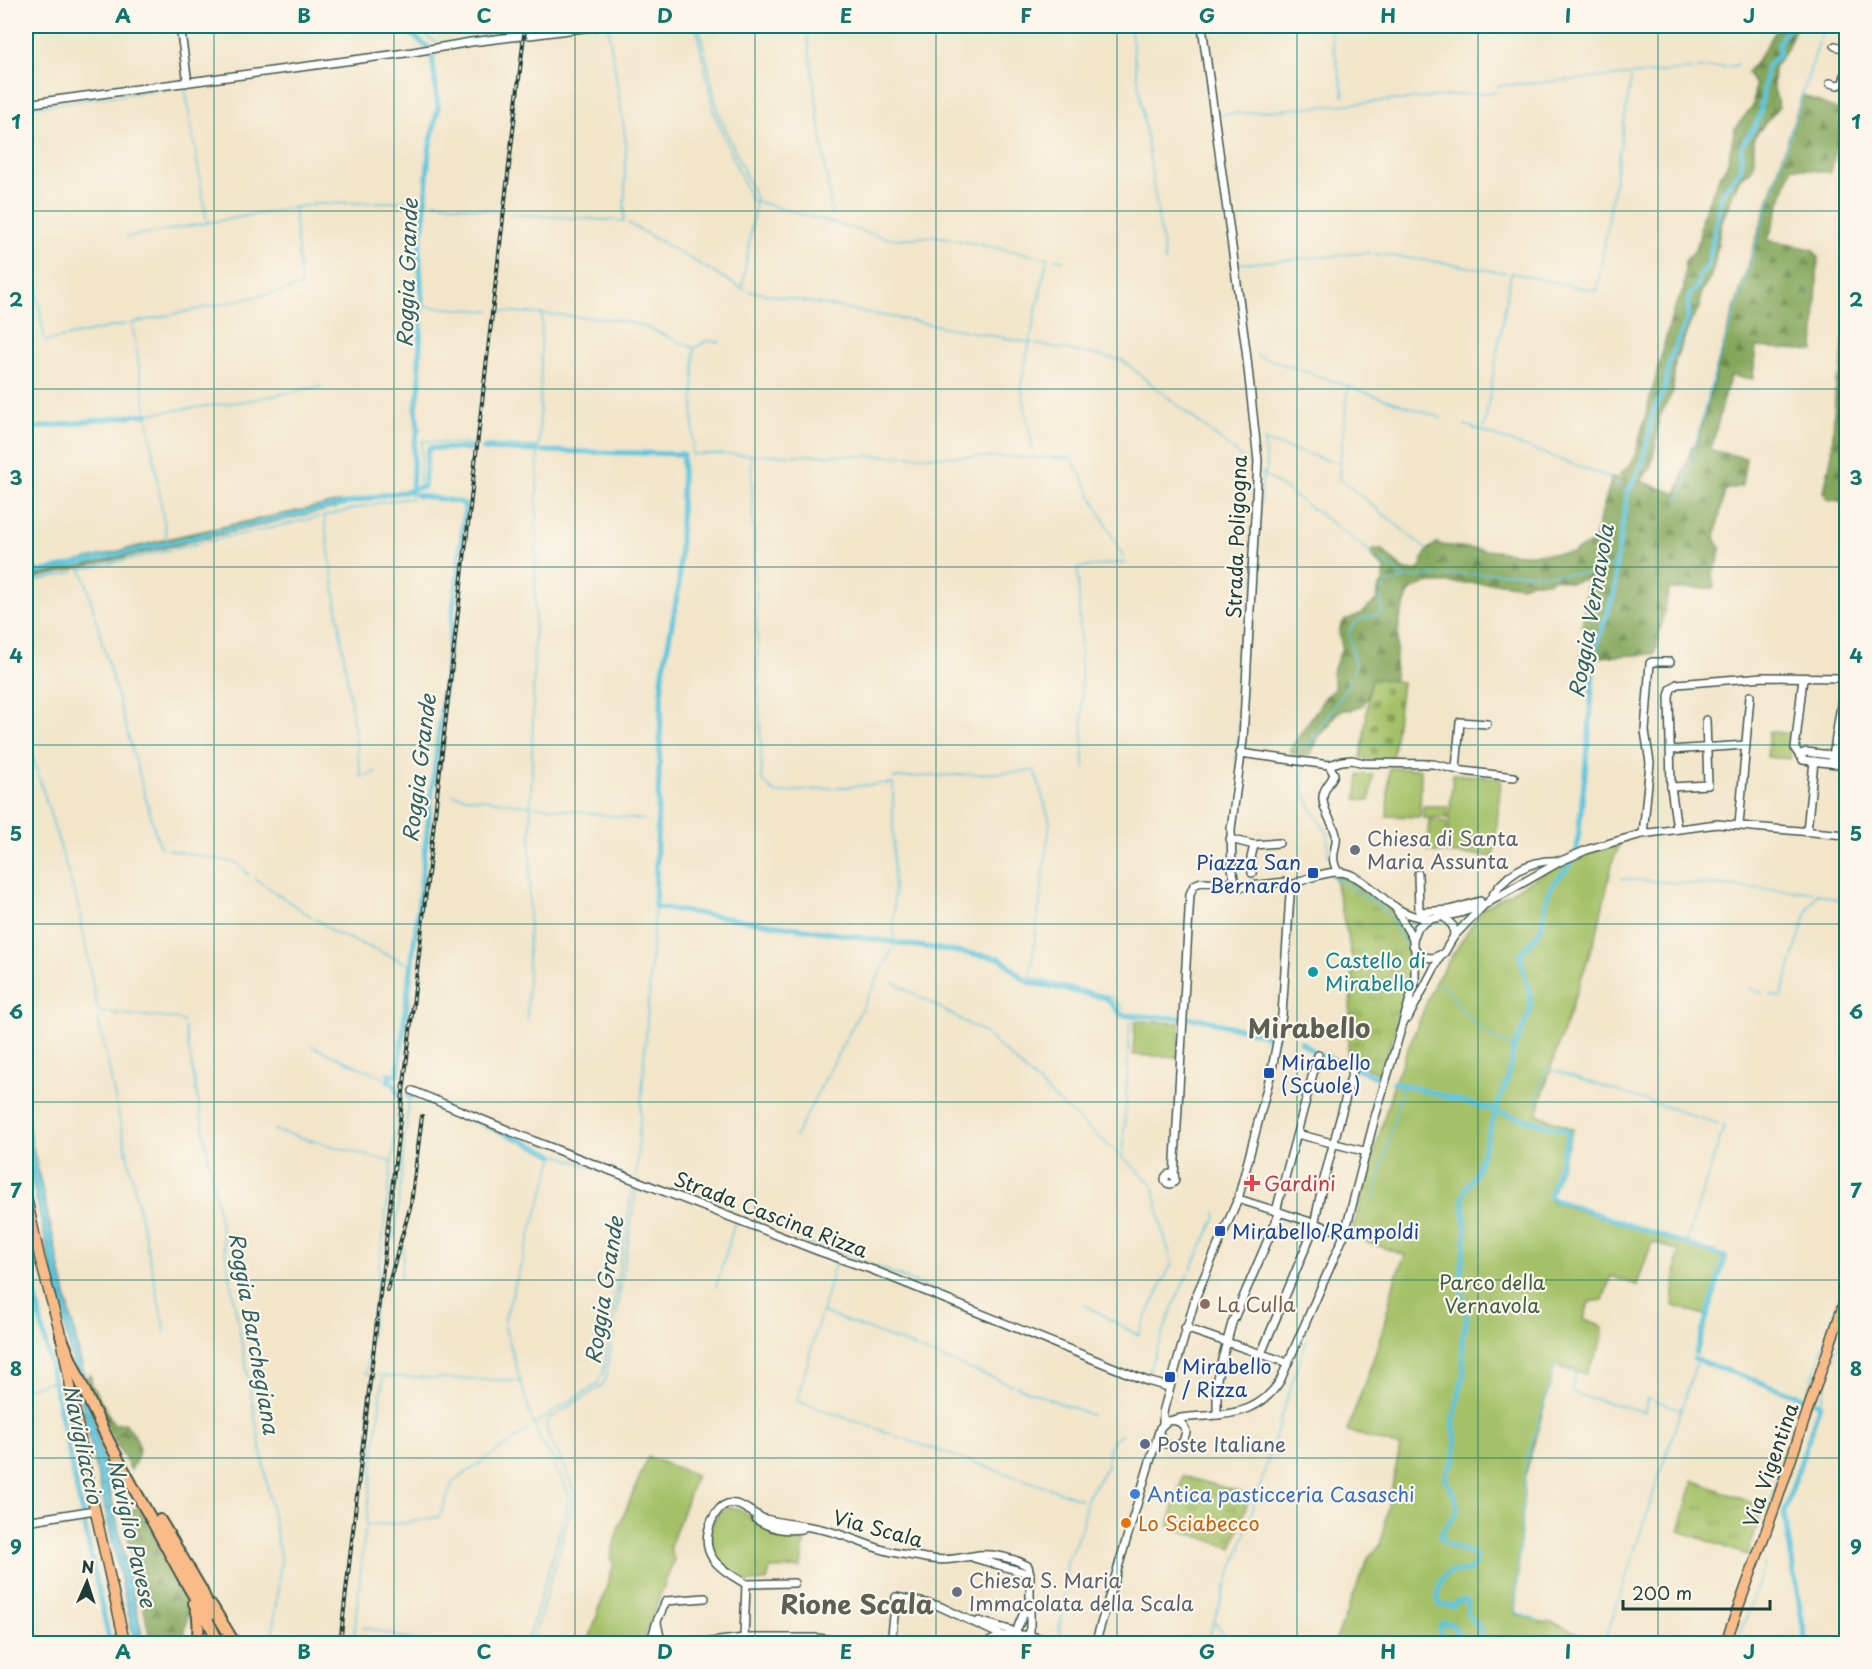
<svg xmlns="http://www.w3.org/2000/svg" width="1872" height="1669" font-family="'Playpen Sans',sans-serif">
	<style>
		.grass { fill: url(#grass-tufts); stroke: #627f4e; stroke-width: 1.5 }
		.forest { fill: url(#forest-firs); stroke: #527248; stroke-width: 1.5 }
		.cemetery { fill: url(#cemetery-stones); stroke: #627f4e; stroke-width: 1.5 }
		.park { fill: #a5c168; stroke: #627f4e; stroke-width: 1.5 }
		.water { fill: url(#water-ripples); stroke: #408288; stroke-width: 1.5 }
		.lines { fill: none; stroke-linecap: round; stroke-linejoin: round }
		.stream { stroke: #60c6dd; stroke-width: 1.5 }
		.canal { stroke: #60c6dd; stroke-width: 5 }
		.minor-casing { stroke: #3f564a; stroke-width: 10 }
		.major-casing { stroke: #3f564a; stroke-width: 12 }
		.highway-casing { stroke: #3f564a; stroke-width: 14 }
		.minor { stroke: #fff; stroke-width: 7 }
		.major { stroke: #f9bc89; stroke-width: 9 }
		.highway { stroke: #f9bc89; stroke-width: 10 }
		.rail-casing { stroke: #1f3d34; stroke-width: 4 }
		.rail { stroke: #fbf7ec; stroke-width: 1.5; stroke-dasharray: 4.5; stroke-linecap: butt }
		.grid { fill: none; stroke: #0f766e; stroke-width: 1.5; stroke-opacity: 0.55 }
		.worship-dot { fill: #6b7280; stroke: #fbf7ec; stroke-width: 2 }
		.transit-dot { fill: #1a4fb4; stroke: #fbf7ec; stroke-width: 2 }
		.culture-dot { fill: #0f9aa8; stroke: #fbf7ec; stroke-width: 2 }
		.health-dot { fill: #e0444e; stroke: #fbf7ec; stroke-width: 2 }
		.education-dot { fill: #8d6e63; stroke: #fbf7ec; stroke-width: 2 }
		.service-dot { fill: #5c6f8a; stroke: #fbf7ec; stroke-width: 2 }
		.shop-dot { fill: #3f7fe0; stroke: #fbf7ec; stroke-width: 2 }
		.food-dot { fill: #e8710a; stroke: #fbf7ec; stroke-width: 2 }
		.labels { text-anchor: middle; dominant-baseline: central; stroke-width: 4.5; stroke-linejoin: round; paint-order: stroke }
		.street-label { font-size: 20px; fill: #1f3d34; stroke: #fbf7ec }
		.worship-label { font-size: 20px; fill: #5b616d; stroke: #fbf7ec; text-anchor: start }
		.transit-label { font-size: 20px; fill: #164399; stroke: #fbf7ec; text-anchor: start }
		.culture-label { font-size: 20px; fill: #0d838f; stroke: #fbf7ec; text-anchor: start }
		.health-label { font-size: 20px; fill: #be3a42; stroke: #fbf7ec; text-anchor: start }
		.park-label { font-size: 20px; fill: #405e41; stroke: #fbf7ec }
		.education-label { font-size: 20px; fill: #785e54; stroke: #fbf7ec; text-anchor: start }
		.service-label { font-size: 20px; fill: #4e5e75; stroke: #fbf7ec; text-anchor: start }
		.shop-label { font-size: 20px; fill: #366cbe; stroke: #fbf7ec; text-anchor: start }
		.food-label { font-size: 20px; fill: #c56008; stroke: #fbf7ec; text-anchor: start }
		.water-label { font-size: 21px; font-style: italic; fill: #2f5f5e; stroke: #fbf7ec }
		.district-label { font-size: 26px; font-weight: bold; fill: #5d5e55; stroke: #fbf7ec }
		.neatline { fill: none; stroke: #0f766e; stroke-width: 2 }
		.grid-label { font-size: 20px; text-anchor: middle; font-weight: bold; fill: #0f766e }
	</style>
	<defs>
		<pattern id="grass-tufts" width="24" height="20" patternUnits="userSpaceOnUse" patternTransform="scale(1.5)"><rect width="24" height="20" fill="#a5c168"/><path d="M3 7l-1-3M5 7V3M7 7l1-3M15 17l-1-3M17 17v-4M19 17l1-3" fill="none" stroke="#869e56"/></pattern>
		<pattern id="forest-firs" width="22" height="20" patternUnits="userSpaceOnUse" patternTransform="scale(1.5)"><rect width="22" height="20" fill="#84a75c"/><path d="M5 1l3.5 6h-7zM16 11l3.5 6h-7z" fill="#6b894d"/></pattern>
		<pattern id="cemetery-stones" width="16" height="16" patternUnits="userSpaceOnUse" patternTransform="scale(1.5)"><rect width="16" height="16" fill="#a5c168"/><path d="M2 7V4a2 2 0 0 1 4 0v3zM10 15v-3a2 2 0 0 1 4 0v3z" fill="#869e56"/></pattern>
		<pattern id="water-ripples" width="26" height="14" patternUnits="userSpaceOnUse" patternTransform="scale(1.5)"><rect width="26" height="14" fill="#60c6dd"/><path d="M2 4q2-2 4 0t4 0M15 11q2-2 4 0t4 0" fill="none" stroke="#4fa2b4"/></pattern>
	</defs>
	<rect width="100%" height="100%" fill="#fbf7ec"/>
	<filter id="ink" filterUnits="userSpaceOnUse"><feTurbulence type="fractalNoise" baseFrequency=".0167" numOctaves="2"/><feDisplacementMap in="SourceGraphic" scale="12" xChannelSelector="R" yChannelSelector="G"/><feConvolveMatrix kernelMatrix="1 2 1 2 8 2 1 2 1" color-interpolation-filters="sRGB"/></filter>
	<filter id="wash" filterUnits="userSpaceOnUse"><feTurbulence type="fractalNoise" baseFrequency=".008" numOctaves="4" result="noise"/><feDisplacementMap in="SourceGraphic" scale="24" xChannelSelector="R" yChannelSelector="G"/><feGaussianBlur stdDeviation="1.35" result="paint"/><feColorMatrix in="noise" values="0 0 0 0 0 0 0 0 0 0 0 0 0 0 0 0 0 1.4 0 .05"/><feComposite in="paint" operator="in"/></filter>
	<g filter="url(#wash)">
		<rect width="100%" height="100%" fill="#f2e5c9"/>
		<g class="grass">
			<polygon points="1334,875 1345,878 1380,899 1398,916 1412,950 1413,976 1381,1074 1347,1061 1353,962"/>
			<polygon points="1183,1476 1250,1495 1232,1548 1168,1526"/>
			<polygon points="1692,1480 1763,1507 1748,1555 1679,1531 1692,1485"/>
		</g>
		<g class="forest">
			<path d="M 1779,26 L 1796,26 L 1787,49 L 1774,67 L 1773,85 L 1779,107 L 1754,137 L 1754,164 L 1750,171 L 1739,180 L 1721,223 L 1714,266 L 1710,279 L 1701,292 L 1700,306 L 1691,321 L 1675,361 L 1673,391 L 1659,418 L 1656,445 L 1650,469 L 1640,481 L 1677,494 L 1692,446 L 1696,447 L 1728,329 L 1802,95 L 1839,110 L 1844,116 L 1831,173 L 1792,167 L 1768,240 L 1812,249 L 1818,256 L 1814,351 L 1756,347 L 1753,379 L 1731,376 L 1727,387 L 1711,450 L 1746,458 L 1742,486 L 1725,490 L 1715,537 L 1720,548 L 1718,563 L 1712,574 L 1714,588 L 1669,589 L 1655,654 L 1580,658 L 1594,633 L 1582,626 L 1588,578 L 1571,583 L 1555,578 L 1548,582 L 1531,582 L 1522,586 L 1499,583 L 1431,583 L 1419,586 L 1412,589 L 1408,595 L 1399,622 L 1394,681 L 1371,679 L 1368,695 L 1363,705 L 1351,710 L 1342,710 L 1335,715 L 1328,727 L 1319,736 L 1310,756 L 1293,754 L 1290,749 L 1326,696 L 1334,689 L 1334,682 L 1332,674 L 1342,647 L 1339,633 L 1341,625 L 1345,620 L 1360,614 L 1377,600 L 1379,586 L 1383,583 L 1385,570 L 1371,555 L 1373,549 L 1380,549 C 1393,557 1403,577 1420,569 C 1423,557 1426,548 1438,543 L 1442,545 L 1521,554 L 1572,553 L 1593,542 L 1612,477 L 1628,481 L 1619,475 L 1630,465 L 1635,456 L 1673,311 L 1684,289 L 1685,261 L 1696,249 L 1699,239 L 1702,217 L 1719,177 L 1727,166 L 1735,128 L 1753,106 L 1755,85 L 1747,72 L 1756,62 Z"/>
			<polygon points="1846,299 1846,502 1827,499 1824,492 1832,453 1836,381 1841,373"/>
			<polygon points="339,502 335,508 26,580 26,568 33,567 39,571 180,536"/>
			<path d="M 90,1374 L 92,1385 L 114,1424 L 125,1423 C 141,1442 144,1448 131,1470 L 83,1382 Z"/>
			<polygon points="139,1507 190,1604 183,1643 151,1643 123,1513"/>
		</g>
		<polygon class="cemetery" points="1371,678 1402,682 1392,762 1361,758"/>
		<g class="park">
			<polygon points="1769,731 1791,734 1790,759 1767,757"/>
			<polygon points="1389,768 1421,769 1420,817 1387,816"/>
			<polygon points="1359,774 1373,775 1370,801 1356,799"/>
			<polygon points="1453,774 1501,778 1494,857 1446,853"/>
			<rect x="1423" y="806" width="24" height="12"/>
			<polygon points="1429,820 1446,822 1444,853 1427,851"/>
			<path d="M 1621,842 L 1613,860 L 1597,932 L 1551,1067 L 1537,1114 L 1573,1129 L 1550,1201 L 1727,1257 L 1708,1316 L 1673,1306 L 1676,1263 L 1679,1251 L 1652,1242 L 1637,1285 L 1611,1276 L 1603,1300 L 1589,1302 L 1584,1319 L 1598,1324 L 1603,1328 C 1605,1343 1593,1360 1586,1374 L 1555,1366 L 1525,1476 L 1515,1613 L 1544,1623 L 1552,1622 L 1601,1643 L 1334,1644 L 1369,1556 L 1380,1546 L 1400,1447 L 1347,1431 L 1380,1341 L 1395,1279 L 1405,1255 L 1364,1241 L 1352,1232 L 1394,1083 L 1435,982 L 1482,909 L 1563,862 L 1591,850 Z"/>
			<polygon points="1135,1021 1180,1023 1178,1057 1133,1055"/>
			<polygon points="648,1457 696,1475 670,1547 674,1560 642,1643 588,1643 614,1564 610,1559 618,1529"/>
			<path d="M 729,1507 C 746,1507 751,1522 766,1529 C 778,1534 792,1530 805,1533 L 801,1568 L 770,1569 L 767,1581 L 747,1582 L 714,1557 L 710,1547 L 711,1529 L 715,1518 L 723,1510 Z"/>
		</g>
		<polygon class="water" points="26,1117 144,1643 135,1643 26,1153"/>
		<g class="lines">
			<g class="stream">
				<polyline points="414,26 438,44"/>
				<polyline points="696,26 714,113 751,200 887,238 897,239 936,236 1048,258 1047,260"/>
				<polyline points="699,26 718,112 756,199 742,289"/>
				<polyline points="806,26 832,215"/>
				<polyline points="1130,26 1165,262"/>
				<polyline points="1329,26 1344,96"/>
				<polyline points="495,30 495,26"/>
				<polyline points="184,32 187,51"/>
				<polyline points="362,62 423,55"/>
				<polyline points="1497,86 1733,66 1737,64"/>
				<polyline points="185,87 207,222"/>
				<polyline points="26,108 316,68"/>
				<polyline points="1842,109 1846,111"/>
				<polyline points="1218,115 1496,92"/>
				<polyline points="433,202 501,212"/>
				<polyline points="510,214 624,221 626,142 608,26 609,26"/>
				<polyline points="26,219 44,337"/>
				<polyline points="628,223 745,290"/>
				<polyline points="127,237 315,204 421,201"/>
				<polyline points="1055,259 1063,260"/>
				<polyline points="1237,264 1367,253 1432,261 1506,273"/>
				<polyline points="749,291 1032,343"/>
				<polyline points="422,304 431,307 490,311"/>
				<polyline points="498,311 613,319 643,326 694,348 693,447"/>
				<polyline points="45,340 46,341 126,324"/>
				<polyline points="1036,344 1122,360 1255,468"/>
				<polyline points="695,348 706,341 720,342"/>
				<polyline points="1349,387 1442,418"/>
				<polyline points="146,409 132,323 301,287 294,207"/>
				<polyline points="1465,425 1608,477 1628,492"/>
				<polyline points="1484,428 1511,273 1597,291 1631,79"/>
				<polyline points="484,445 539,447 542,314"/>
				<polyline points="692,449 692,454 1072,458 1123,557"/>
				<polyline points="1033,452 1021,384 1046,264"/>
				<polyline points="751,455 762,780 775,793 893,783 894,946 795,1137"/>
				<polyline points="1340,465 1339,478 1426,549"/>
				<polyline points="1261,472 1325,518 1404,577"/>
				<polyline points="419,489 422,441 473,445"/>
				<polyline points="418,498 418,493"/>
				<polyline points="1680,498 1717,364 1736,308 1824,26"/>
				<polyline points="26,534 37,576 26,579"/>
				<polyline points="167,542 147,414 246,401 322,386"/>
				<polyline points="26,583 74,572"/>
				<polyline points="94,612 84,575 80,570 319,517"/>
				<polyline points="95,616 152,821 160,847 162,848"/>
				<polyline points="1252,630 1262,481 1267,468 1264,441 1340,464 1348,386 1256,355"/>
				<polyline points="26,735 78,905 96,1003 99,1012 177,1019 184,1022"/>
				<path d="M 1305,759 L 1307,748 L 1346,688 L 1355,667 L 1349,630 C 1356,619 1367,617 1380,614 L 1383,609 C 1379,598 1381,591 1388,582 L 1414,577 L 1495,573 L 1585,574 L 1616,563"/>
				<polyline points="1236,762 1242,694"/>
				<path d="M 1304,764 C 1299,789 1312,814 1328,833 L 1328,857"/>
				<polyline points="1084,769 1078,571 1078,568 1125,562"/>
				<polyline points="366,775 377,772"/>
				<polyline points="1036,775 1050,822 1030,978 1110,996 1124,1009"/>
				<polyline points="363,777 361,777 324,516 378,503 412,498"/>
				<polyline points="893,778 1036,771"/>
				<polyline points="453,795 530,806"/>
				<polyline points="535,806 644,820"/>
				<polyline points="166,849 237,863 249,875"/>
				<polyline points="1331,876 1375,903 1390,917 1408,950"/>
				<polyline points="254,878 313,918"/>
				<polyline points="1622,879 1812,892"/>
				<polyline points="1816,893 1846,903"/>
				<polyline points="316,919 333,932 409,964 396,1073 386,1072"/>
				<polyline points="893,982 985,1033 1064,1107 1153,1184"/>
				<polyline points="1438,983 1451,993 1462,1010 1489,1036 1507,1044 1513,1051"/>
				<polyline points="1748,988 1762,993"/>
				<polyline points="1770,995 1781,997 1808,908 1818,894"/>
				<polyline points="98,1018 165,1331"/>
				<polyline points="527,1020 538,451"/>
				<polyline points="185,1028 281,1561 271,1644"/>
				<polyline points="311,1046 384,1078"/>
				<polyline points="1536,1105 1546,1068 1719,1124"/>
				<polyline points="273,1130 391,1162"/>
				<polyline points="1123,1156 1130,1022"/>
				<polyline points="636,1178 655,907"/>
				<polyline points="638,1185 647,1188"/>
				<polyline points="1374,1199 1403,1085"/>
				<polyline points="395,1240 409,1096"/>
				<polyline points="805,1242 828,1251 836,1250 948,1296"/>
				<polyline points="1686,1243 1724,1126 1722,1126"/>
				<polyline points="798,1247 835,1262 822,1312 917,1348"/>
				<polyline points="1191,1269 1216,1217 1215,1213"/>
				<polyline points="401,1277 404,1246"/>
				<polyline points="716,1287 735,1222"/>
				<polyline points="1085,1305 1138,1335 1172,1263 1161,1224 1154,1188"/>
				<polyline points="821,1313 797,1401 892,1434"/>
				<polyline points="920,1350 1012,1385"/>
				<polyline points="369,1373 366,1374 399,1105 398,1094"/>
				<polyline points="377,1375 380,1375"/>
				<polyline points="1146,1378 1174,1304 1188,1274"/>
				<polyline points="520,1381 383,1376 366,1525 405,1523 439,1517 453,1482 529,1429"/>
				<polyline points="1016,1386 1091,1415"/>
				<polyline points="26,1388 54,1381"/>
				<polyline points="1808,1392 1846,1278"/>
				<polyline points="1654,1400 1680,1409"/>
				<polyline points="1820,1404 1846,1321"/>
				<polyline points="557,1409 597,1384 603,1373 632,1189"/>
				<polyline points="531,1417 504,1324 505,1318 554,1156 561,1156 637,1185 606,1379 601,1386 560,1412"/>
				<polyline points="532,1420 540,1439 554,1461 562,1462"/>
				<polyline points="535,1424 554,1411"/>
				<polyline points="896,1436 1081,1499"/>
				<polyline points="1769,1504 1806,1397"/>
				<polyline points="1228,1580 1240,1550 1297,1367 1308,1339"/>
				<polyline points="1227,1583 1214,1621 1230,1644"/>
				<polyline points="1539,1621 1518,1613 1515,1610 1525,1467 1555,1366 1576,1373 1571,1392 1576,1394 1645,1412 1647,1399 1650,1400"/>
				<polyline points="363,1627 428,1644"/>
				<polyline points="1062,1639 1059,1627 1063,1614 1067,1562 1083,1524 1086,1500 1107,1466 1108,1450 1114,1440 1121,1435"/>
				<polyline points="353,1644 365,1530"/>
				<polyline points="527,1644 570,1496 554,1465 554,1461"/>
				<polyline points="532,1644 575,1495 563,1462 550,1440 546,1425 549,1419 557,1414"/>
				<polyline points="1207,1644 1214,1622"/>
				<polyline points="1604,1644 1697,1361"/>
				<polyline points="1737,1644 1765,1564"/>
			</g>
			<g class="canal">
				<polyline points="404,26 411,34 430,49"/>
				<polyline points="26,429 147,414"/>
				<polyline points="483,449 538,451"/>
				<path d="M 543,451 L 683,454 L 679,586 L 662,677 L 655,907 L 999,958 C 1010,964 1016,975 1028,982 L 1106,998 L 1122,1015 L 1201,1019 L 1276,1038"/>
				<polyline points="417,488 424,487 428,450 430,448 472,449"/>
				<polyline points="412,493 414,446 418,429 416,407 420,385 419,363 422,304 419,248 424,221 429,150 438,108 432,54"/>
				<polyline points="26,575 388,494 410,491"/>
				<polyline points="1301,1042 1315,1052"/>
				<polyline points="1322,1055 1379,1078"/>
				<polyline points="389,1075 397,1075 399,1072 465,508 464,504 459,502 416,495"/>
				<polyline points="389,1079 388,1082 394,1083 398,1094 401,1095"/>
				<polyline points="1393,1082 1567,1131 1569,1134 1550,1195 1552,1199 1680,1242"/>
				<polyline points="408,1096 413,1097"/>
				<path d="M 1497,1107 L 1508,1078 L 1513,1051 L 1531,1009 L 1530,995 L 1520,956 C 1524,946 1535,942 1540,930 C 1546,915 1544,898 1553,884 C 1564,870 1572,869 1577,849 L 1589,735 L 1593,671 L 1596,646 L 1615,591 L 1615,570 L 1628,492 L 1643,462 L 1654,410 L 1664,391 L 1670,360 L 1688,318 L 1689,297 L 1697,287 L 1701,274 L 1708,265 L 1721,198 L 1724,190 L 1741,170 L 1742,145 L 1756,125 L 1760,114 L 1767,67 L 1779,54 L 1779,42 L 1790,26"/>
				<polyline points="462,1115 553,1154 554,1156"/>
				<polyline points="1684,1243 1725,1257 1696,1353"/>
				<polyline points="26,1252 110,1644"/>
				<polyline points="1694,1359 1807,1399"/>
				<path d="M 1443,1644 L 1440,1627 L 1443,1622 C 1455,1623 1459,1632 1459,1644"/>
				<path d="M 1479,1644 L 1481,1629 C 1471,1618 1465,1619 1468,1602 L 1464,1600 L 1458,1601 L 1453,1606 L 1439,1605 C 1437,1595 1438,1575 1451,1572 C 1457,1571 1465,1573 1470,1570 C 1475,1567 1476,1562 1477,1557 C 1467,1548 1450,1550 1441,1538 L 1442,1532 L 1457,1512 C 1457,1493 1452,1494 1445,1478 L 1448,1468 L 1455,1460 L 1456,1438 L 1453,1423 L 1464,1373 L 1462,1338 L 1467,1317 L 1460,1283 L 1466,1235 L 1463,1198 L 1465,1190 L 1476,1173 L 1495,1114"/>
				<polyline points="1806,1644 1784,1513 1820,1404 1815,1402"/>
			</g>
		</g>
	</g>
	<g filter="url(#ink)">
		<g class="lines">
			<g class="minor-casing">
				<g id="minor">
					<polyline points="180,26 187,76 185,83"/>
					<polyline points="1202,26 1246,350 1258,461 1243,740 1231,829 1232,868 1235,883 1241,887 1286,882 1294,885"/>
					<polyline points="530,35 599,26"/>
					<polyline points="1835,46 1846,49"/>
					<polyline points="1830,83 1838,85 1843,83 1846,71"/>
					<polyline points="26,104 413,52 471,42 520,36"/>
					<polyline points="1803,678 1795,749 1803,760 1846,765"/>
					<polyline points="1671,750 1746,745"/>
					<path d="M 1240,753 L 1329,765 L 1334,774 C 1331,783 1322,789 1323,799 C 1323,812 1334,823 1336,835 C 1338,849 1328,855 1338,872"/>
					<polyline points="1799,755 1806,752 1846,757"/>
					<polyline points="1329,765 1342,761 1352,760 1364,763 1433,764 1463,771 1514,777"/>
					<polyline points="1456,769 1460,722 1487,724"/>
					<polyline points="1671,787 1708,785 1706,720"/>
					<polyline points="1739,825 1750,696"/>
					<polyline points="1677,829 1671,787 1669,696 1671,689 1677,684 1763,677 1841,678 1844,680 1844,686 1832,763"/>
					<polyline points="1807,831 1814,761"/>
					<polyline points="1643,834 1650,763 1645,731 1650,663 1652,662 1670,662"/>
					<polyline points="1230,839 1254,845 1279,843"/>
					<polyline points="1252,873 1251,858 1254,845"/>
					<polyline points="1418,874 1419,912 1450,910 1480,901"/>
					<path d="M 1294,885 C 1301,880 1308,878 1316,876 C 1323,874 1332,872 1339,872 C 1360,873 1379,897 1395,907 C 1406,915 1417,917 1430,919"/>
					<path d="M 1488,903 C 1503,875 1529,858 1561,861"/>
					<polyline points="1395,907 1413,939 1413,945 1418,954 1422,957 1433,958 1444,953 1454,936 1482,907"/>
					<polyline points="1444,917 1453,926 1454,936"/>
					<polyline points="1413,939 1418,927 1430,919 1460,913 1484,905 1561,861 1589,849 1642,834 1717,824 1846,835"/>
					<polyline points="1408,1018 1441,955"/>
					<polyline points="413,1091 534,1141 821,1252 873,1270 1147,1381 1169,1387"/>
					<polyline points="1297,1134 1367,1152"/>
					<circle cx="1170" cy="1179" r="5"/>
					<polyline points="1174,1177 1190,894 1194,885 1201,882 1235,883"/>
					<polyline points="1238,1199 1345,1233"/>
					<polyline points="1276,1211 1318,1055"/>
					<polyline points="1185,1328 1288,1363"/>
					<polyline points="1261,1354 1315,1225 1315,1220 1323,1183 1353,1070"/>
					<polyline points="1217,1415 1217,1378 1232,1323 1280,1212"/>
					<path d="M 1173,1420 C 1185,1416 1195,1417 1206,1416 C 1239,1414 1262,1409 1280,1381 L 1345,1233 L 1375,1117 L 1415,982 L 1415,950"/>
					<polyline points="1163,1424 1163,1412 1196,1296 1238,1199 1272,1069 1282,1015 1290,895 1294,885"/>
					<path d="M 756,1519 C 771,1529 784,1531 802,1529"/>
					<polyline points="26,1521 95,1510"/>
					<polyline points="974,1558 1030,1574"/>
					<path d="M 746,1584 C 719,1568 697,1555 712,1520 C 715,1514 720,1506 727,1504 C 742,1501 752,1515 765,1519 C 787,1525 810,1525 832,1532 C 850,1537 866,1545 884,1550 C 897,1554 911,1555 925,1558 C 947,1562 957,1558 979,1555 C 995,1554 1014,1558 1028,1566 L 1030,1574 L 1030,1634"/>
					<polyline points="746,1584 794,1583"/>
					<polyline points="979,1621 1010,1630 1015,1634"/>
					<polyline points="657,1623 660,1637 664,1644"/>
					<polyline points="1015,1634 1028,1603"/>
					<polyline points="744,1638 746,1584"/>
					<polyline points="650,1644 657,1621 666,1601 705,1598"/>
					<polyline points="694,1644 744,1638 817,1638 864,1644"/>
					<polyline points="891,1644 896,1597 939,1606 1003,1636"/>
					<path d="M 985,1644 C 1010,1628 1035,1636 1061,1644"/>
					<path d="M 1095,1644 L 1160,1428 L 1167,1421 C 1177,1419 1184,1423 1186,1432 L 1183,1442 L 1175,1447 L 1164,1443 L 1159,1433"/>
				</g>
			</g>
			<g class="major-casing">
				<g id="major">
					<polyline points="26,1195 40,1259 61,1336 87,1474 125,1644"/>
					<polyline points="1725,1644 1777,1501 1846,1297"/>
				</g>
			</g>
			<g class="highway-casing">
				<g id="highway">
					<path d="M 61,1336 C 85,1396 114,1454 146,1510 C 159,1533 171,1556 184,1579 C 196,1600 209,1620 219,1644"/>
					<polyline points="160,1520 201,1589 212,1614"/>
					<path d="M 194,1603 C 200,1615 199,1630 197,1644"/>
					<polyline points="212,1606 235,1644"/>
				</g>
			</g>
			<use href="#minor" class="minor"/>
			<use href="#major" class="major"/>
			<use href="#highway" class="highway"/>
			<g class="rail-casing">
				<g id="rail">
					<polyline points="387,1290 411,1204 422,1116"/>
					<polyline points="340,1644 525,26"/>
				</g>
			</g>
			<use href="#rail" class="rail"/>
		</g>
	</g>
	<path class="grid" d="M 214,26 L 214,1644M 394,26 L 394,1644M 575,26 L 575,1644M 755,26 L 755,1644M 936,26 L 936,1644M 1117,26 L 1117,1644M 1297,26 L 1297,1644M 1478,26 L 1478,1644M 1658,26 L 1658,1644M 26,211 L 1846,211M 26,389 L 1846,389M 26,567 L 1846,567M 26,745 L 1846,745M 26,924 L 1846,924M 26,1102 L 1846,1102M 26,1280 L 1846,1280M 26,1458 L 1846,1458"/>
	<g class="worship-dot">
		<circle cx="1355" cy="850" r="6"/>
		<circle cx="957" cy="1592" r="6"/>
	</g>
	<g class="transit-dot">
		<rect x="1307" y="867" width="12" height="12" rx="3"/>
		<rect x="1263" y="1067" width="12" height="12" rx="3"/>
		<rect x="1214" y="1225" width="12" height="12" rx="3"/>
		<rect x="1164" y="1371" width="12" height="12" rx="3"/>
	</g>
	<circle class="culture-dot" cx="1313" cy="972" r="6"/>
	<path class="health-dot" d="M1249 1174h6v6h6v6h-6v6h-6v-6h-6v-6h6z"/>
	<circle class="education-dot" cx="1205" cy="1304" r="6"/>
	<circle class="service-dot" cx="1145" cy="1444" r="6"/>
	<circle class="shop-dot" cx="1135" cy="1494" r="6"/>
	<circle class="food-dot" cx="1126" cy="1523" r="6"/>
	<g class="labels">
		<g class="street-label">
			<text transform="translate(1236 537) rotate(-88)">Strada Poligogna</text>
			<text transform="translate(771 1214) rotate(21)">Strada Cascina Rizza</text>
			<text transform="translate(1770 1465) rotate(-71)">Via Vigentina</text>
			<text transform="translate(878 1528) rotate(15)">Via Scala</text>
		</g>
		<g class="worship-label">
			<text x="1367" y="838">Chiesa di Santa<tspan x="1367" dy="23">Maria Assunta</tspan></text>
			<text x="969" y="1580">Chiesa S. Maria<tspan x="969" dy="23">Immacolata della Scala</tspan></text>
		</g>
		<g class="transit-label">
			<text x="1301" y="862" text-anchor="end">Piazza San<tspan x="1301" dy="23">Bernardo</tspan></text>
			<text x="1281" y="1062">Mirabello<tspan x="1281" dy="23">(Scuole)</tspan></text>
			<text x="1232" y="1231">Mirabello/Rampoldi</text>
			<text x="1182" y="1366">Mirabello<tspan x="1182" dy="23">/ Rizza</tspan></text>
		</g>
		<g class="culture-label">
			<text x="1325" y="960">Castello di<tspan x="1325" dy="23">Mirabello</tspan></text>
		</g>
		<g class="health-label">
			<text x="1264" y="1183">Gardini</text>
		</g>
		<g class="park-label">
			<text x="1492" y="1282">Parco della<tspan x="1492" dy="23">Vernavola</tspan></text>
		</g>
		<g class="education-label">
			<text x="1217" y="1304">La Culla</text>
		</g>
		<g class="service-label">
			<text x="1157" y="1444">Poste Italiane</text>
		</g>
		<g class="shop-label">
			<text x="1147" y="1494">Antica pasticceria Casaschi</text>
		</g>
		<g class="food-label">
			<text x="1138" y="1523">Lo Sciabecco</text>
		</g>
		<g class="water-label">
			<text transform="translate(406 273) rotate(-88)">Roggia Grande</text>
			<text transform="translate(1590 611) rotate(-80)">Roggia Vernavola</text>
			<text transform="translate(418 768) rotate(-83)">Roggia Grande</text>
			<text transform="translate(603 1290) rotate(-81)">Roggia Grande</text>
			<text transform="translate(255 1333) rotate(80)">Roggia Barchegiana</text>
			<text transform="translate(84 1444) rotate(78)">Navigliaccio</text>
			<text transform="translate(133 1533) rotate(77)">Naviglio Pavese</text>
		</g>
		<g class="district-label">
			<text x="1309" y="1027">Mirabello</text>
			<text x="857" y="1603">Rione Scala</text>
		</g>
	</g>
	<rect width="1872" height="1669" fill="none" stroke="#fbf7ec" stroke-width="66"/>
	<g transform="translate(87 1582) rotate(3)" stroke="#fbf7ec" stroke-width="4.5" paint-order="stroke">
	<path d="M0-4.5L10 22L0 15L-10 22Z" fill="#1f3d34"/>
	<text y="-9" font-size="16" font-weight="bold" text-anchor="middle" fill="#1f3d34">N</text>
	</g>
	<path d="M1623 1600v9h147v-9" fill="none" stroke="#1f3d34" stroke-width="3"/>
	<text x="1632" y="1600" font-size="18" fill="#1f3d34" stroke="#fbf7ec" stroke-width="4.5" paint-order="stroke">200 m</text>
	<rect x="33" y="33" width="1806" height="1603" class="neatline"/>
	<g class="grid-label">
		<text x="123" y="23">A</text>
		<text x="304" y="23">B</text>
		<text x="484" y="23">C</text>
		<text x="665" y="23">D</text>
		<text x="846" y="23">E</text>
		<text x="1026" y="23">F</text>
		<text x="1207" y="23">G</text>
		<text x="1388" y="23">H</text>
		<text x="1568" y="23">I</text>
		<text x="1749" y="23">J</text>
		<text x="16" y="129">1</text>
		<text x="1856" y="129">1</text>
		<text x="16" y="307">2</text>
		<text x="1856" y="307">2</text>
		<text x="16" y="485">3</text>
		<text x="1856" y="485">3</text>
		<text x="16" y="663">4</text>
		<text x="1856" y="663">4</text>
		<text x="16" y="841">5</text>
		<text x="1856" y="841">5</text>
		<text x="16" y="1019">6</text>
		<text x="1856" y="1019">6</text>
		<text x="16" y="1198">7</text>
		<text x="1856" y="1198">7</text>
		<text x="16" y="1376">8</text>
		<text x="1856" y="1376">8</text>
		<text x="16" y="1554">9</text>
		<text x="1856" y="1554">9</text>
		<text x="123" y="1659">A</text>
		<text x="304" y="1659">B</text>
		<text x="484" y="1659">C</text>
		<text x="665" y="1659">D</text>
		<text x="846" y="1659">E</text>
		<text x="1026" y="1659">F</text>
		<text x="1207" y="1659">G</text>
		<text x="1388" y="1659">H</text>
		<text x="1568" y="1659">I</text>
		<text x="1749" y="1659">J</text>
	</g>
</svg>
